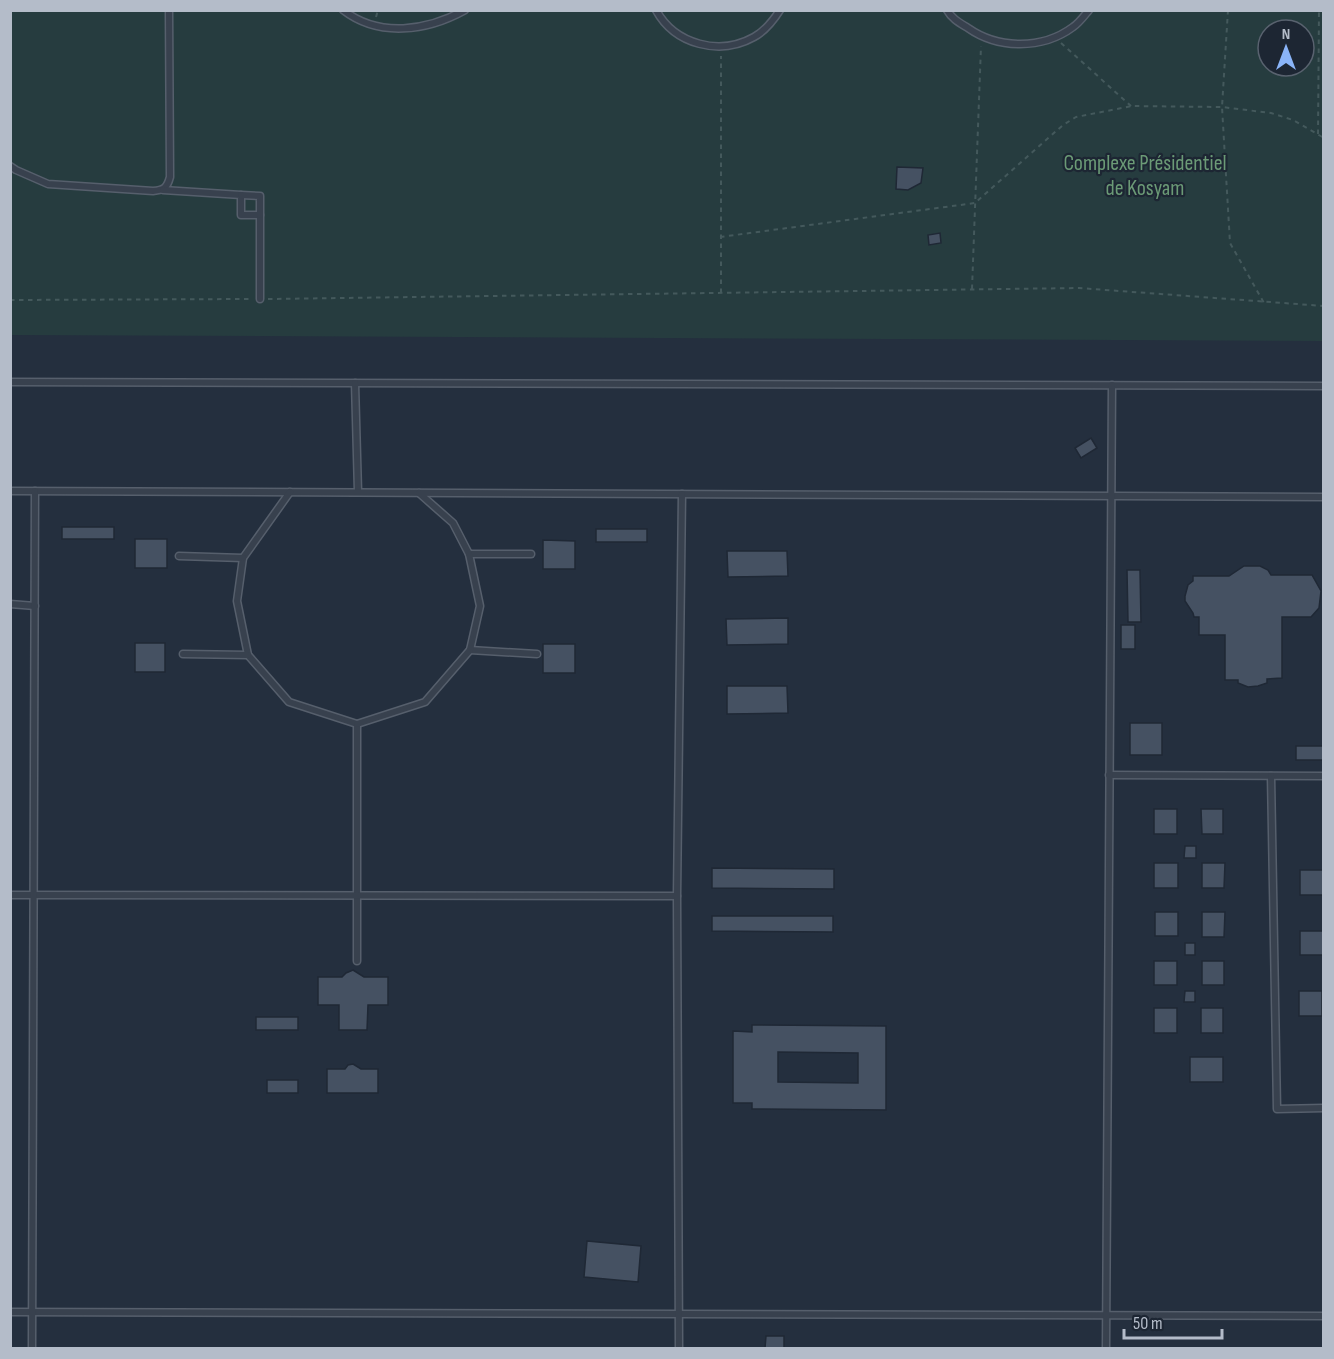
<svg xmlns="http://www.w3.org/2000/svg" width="1334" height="1359" font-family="'Sofia Sans Condensed',sans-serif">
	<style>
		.green { fill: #263c3f; fill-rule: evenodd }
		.building { fill: #455162; stroke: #1f2835; stroke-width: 1.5; fill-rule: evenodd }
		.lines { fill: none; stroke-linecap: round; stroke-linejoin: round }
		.lane-casing { stroke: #565f6c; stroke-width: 9 }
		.path { stroke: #44595c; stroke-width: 2; stroke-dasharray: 4.5 4.5; stroke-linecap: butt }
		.lane { stroke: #38414e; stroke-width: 6 }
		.labels { text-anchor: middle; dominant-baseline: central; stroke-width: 4.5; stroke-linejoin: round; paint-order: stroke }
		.park-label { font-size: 22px; fill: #6b9a76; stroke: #1d2633 }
	</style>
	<rect width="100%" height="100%" fill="#242f3e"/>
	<path class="green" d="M 11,11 L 1323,11 L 1323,341 L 11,335 ZM 1268,30 L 1304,30 L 1304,66 L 1268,66 Z"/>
	<g class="building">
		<polygon points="897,167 923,168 921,183 908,190 896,189"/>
		<polygon points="940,233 941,243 929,245 928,235"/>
		<polygon points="1091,438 1097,448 1081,458 1075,448"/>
		<rect x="62" y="527" width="52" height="12"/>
		<rect x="596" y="529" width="51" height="13"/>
		<rect x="135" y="539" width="32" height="29"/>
		<polygon points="543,540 575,541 575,569 543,569"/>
		<polygon points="727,551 787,551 788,576 728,577"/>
		<polygon points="1244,566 1260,566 1268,570 1271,575 1312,575 1321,591 1319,608 1311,617 1282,617 1282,678 1267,679 1267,683 1258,686 1248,687 1238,683 1238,680 1225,680 1225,635 1199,635 1199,617 1194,617 1193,613 1185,601 1185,596 1188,585 1193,581 1193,576 1229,576"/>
		<polygon points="1127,570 1140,570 1141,622 1128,622"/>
		<polygon points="788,618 788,644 727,645 726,619"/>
		<rect x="1121" y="625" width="14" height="24"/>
		<rect x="135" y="643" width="30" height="29"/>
		<rect x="543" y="644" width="32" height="29"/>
		<polygon points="727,686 787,686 788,713 727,714"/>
		<rect x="1130" y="723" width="32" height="32"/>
		<rect x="1296" y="746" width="27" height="14"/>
		<rect x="1154" y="809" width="23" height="25"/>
		<polygon points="1201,809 1223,809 1223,834 1202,834"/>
		<polygon points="1185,846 1196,846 1196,858 1184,858"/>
		<rect x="1154" y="863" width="24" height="25"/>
		<polygon points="1202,863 1225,863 1224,888 1202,888"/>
		<polygon points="712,868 834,869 834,889 712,888"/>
		<rect x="1300" y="870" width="23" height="25"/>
		<rect x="1155" y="912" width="23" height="24"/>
		<polygon points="1202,912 1225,912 1224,937 1202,937"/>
		<polygon points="712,916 833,916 833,932 712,931"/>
		<rect x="1300" y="931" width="23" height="24"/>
		<rect x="1185" y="943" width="10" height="12"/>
		<rect x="1154" y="961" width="23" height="24"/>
		<rect x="1202" y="961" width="22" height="24"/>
		<polygon points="353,970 364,977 388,977 388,1005 368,1005 367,1030 339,1030 339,1005 318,1005 318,977 342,977 346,973"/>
		<polygon points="1185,991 1195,991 1195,1002 1184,1002"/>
		<rect x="1299" y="991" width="23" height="25"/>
		<rect x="1154" y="1008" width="23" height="25"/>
		<rect x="1201" y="1008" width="22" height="25"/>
		<rect x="256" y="1017" width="42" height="13"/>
		<path d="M 752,1025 L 886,1026 L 886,1110 L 752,1109 L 752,1103 L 733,1103 L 733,1031 L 752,1032 ZM 778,1052 L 858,1053 L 858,1083 L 778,1082 Z"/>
		<rect x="1190" y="1057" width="33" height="25"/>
		<polygon points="353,1064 361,1069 378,1069 378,1093 327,1093 327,1069 345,1069 348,1065"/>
		<rect x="267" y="1080" width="31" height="13"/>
		<polygon points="587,1241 641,1246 638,1282 584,1277"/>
		<polygon points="766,1336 784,1336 784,1348 765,1348"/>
	</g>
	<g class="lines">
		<g class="lane-casing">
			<g id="lane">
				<path d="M 343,10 C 379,38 427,31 465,10"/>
				<path d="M 656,10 C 675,45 720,56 754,37 C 765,31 773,21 780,10"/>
				<path d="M 947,10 C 952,19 960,23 968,28 C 998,49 1042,50 1073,27 C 1079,23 1084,16 1089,10"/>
				<path d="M 10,166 L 16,170 L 48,184 L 153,191 C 164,190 167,188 170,177 L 169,10"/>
				<polyline points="163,190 241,195 241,215 260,215 260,299"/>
				<polyline points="241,195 260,196 260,215"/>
				<polyline points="10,382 1324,386"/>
				<polyline points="355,383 358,492"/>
				<polyline points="10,491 1324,497"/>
				<polyline points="290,492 243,558 237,601 248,655 289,702 357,724 357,961"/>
				<polyline points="469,554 531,554"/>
				<polyline points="179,556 243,558"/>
				<polyline points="10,604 35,606"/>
				<polyline points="470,650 537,654"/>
				<polyline points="183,654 248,655"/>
				<polyline points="357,724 425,702 470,650 480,606 469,554 453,523 419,493"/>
				<polyline points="1109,775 1324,776"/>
				<polyline points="1271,776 1277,1109 1324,1108"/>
				<polyline points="10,895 677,896"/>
				<polyline points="10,1312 1324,1316"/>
				<polyline points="32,1348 35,491"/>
				<polyline points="679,1348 677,896 682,494"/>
				<polyline points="1106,1348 1112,385"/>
			</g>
		</g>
		<g class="path">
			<polyline points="1228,10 1222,107 1230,243 1264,303"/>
			<polyline points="376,17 378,10"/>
			<polyline points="1061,43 1131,106"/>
			<polyline points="1318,134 1319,10"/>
			<polyline points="720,237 975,203 1063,125 1076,117 1132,106 1222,107 1271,113 1293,120 1324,138"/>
			<polyline points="972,289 981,46"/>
			<polyline points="721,293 721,56"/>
			<polyline points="268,299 1079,288 1324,306"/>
			<polyline points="10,300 251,299"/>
		</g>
		<use href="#lane" class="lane"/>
	</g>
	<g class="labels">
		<g class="park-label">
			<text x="1145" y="163">Complexe Présidentiel<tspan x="1145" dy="25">de Kosyam</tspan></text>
		</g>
	</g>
	<rect width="1334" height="1359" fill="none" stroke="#b4bcc9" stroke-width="24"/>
	<g transform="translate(1286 48)"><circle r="28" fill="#1d2633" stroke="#59626f" stroke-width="1.5"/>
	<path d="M0-4.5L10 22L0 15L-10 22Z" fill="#8ab4f8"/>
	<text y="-9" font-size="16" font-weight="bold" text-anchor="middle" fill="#b4bcc9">N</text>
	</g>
	<path d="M1124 1329v9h98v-9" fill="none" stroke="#b4bcc9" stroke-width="3"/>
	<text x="1133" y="1329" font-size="18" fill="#b4bcc9" stroke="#1d2633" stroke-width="4.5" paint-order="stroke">50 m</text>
</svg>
